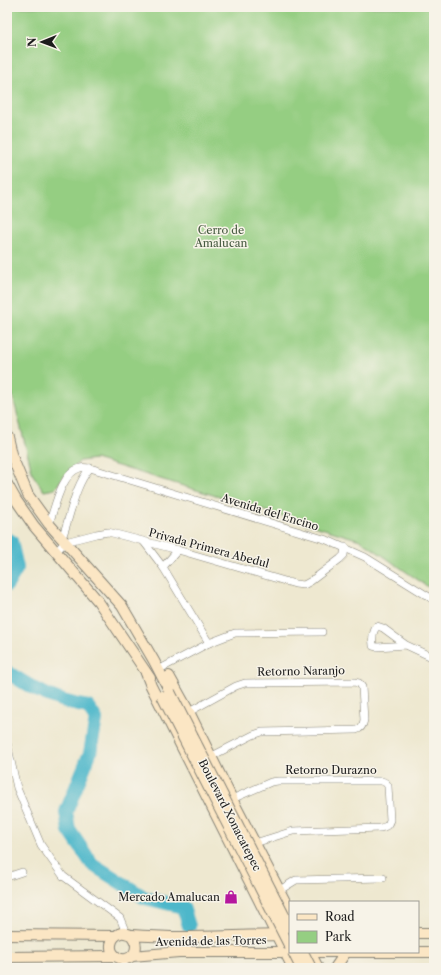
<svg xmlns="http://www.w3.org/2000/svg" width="441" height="975" font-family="'Libre Caslon Text',serif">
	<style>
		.green { fill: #95ce82; stroke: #58754f }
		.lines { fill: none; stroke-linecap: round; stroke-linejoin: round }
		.river { stroke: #4db7ca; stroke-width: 14 }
		.street-casing { stroke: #858276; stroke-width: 8 }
		.secondary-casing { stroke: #858276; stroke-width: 12 }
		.street { stroke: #fff; stroke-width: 7 }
		.secondary { stroke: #fbe6c4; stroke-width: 10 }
		.secondary-bridge-casing { stroke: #858276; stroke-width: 12; stroke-linecap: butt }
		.secondary-bridge { stroke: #fbe6c4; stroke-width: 10 }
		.labels { text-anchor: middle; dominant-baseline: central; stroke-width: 3; stroke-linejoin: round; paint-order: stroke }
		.park-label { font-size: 11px; fill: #465a40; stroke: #f7f3e8 }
		.street-label { font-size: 11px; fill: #1c1c1c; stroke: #f7f3e8 }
		.poi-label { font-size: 11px; fill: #1c1c1c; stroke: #f7f3e8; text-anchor: end }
	</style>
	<rect width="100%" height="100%" fill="#f7f3e8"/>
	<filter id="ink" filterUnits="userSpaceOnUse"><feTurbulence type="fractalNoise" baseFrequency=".025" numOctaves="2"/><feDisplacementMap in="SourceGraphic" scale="8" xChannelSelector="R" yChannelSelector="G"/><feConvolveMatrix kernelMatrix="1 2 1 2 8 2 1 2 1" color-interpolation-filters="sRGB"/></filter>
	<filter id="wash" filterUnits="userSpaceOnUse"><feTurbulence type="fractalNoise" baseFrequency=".012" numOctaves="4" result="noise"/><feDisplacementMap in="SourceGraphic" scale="16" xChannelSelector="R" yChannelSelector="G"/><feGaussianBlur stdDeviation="0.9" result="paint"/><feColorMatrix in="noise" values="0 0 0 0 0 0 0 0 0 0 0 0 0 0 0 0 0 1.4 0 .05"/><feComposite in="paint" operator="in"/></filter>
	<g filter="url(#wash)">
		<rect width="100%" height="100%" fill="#eee8d0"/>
		<polygon class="green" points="7,7 434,7 434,591 360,540 95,459 80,461 63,477 55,489 44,491 33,475 7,374"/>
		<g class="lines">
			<g class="river">
				<polyline points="7,539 11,541 17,568 7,585"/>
				<path d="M 7,672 C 35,690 54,701 88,707 L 96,719 L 90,753 L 66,812 L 69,830 L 92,864 L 145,898 L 183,907 L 189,926"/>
			</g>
		</g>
	</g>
	<g filter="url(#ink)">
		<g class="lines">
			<g class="street-casing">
				<g id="street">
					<path d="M 49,524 C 55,508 61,473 80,468 C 83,467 87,468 90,468 L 327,540 L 365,557 L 434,600"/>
					<path d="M 62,538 C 71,515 74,487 90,468"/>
					<polyline points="144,542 163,567 209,643"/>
					<polyline points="56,552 65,542 96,534 108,532 178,550 295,584 304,585 311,581 340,559 344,555 345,547"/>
					<polyline points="163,567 178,550"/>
					<path d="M 406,645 L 377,647 L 373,646 C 372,639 372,632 377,626 L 383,628 L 406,645 L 434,658"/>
					<polyline points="158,670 209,643 235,633 322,632"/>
					<path d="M 189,712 L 236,686 L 245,683 L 354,682 L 359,683 L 362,687 L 364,720 C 363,726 361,729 356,730 L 262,732 L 253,735 L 210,757"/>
					<polyline points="7,743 17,788 41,845 63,876 120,918 126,933"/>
					<path d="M 232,799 L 271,782 L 278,781 L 382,781 L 386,783 L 388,786 L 390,820 C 388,826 386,827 380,828 L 293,831 L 255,843"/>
					<polyline points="7,877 22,872"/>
					<polyline points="280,890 296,880 383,878"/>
					<polyline points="124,959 124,968"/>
				</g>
			</g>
			<g class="secondary-casing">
				<g id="secondary">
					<polyline points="7,437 11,454 28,495 49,524 122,606 154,661 170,692"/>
					<polyline points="7,484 16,500 34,526 98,601 150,678"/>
					<polyline points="146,673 151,686 293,968"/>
					<polyline points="169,676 189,712 232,799 290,911"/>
					<polyline points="418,933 434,933"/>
					<polyline points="7,935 115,936"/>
					<path d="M 131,935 C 143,949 130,965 117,957 C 107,951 110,936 121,933 C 125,932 129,935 133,935 C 149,936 164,937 179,937 C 216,937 253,935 290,935"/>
					<polyline points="310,952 318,968"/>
					<polyline points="132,956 179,952 434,952"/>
					<polyline points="7,957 115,956"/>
					<polyline points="335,968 346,952"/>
				</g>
			</g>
			<use href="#street" class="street"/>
			<use href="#secondary" class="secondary"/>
			<g class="secondary-bridge-casing">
				<g id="secondary-bridge">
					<polyline points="170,692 290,927"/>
					<polyline points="162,696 290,947"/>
					<polyline points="293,952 301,968"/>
					<polyline points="303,952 311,968"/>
				</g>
			</g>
			<use href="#secondary-bridge" class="secondary-bridge"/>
		</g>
	</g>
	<defs>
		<g id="shop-bare" transform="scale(1.08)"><path d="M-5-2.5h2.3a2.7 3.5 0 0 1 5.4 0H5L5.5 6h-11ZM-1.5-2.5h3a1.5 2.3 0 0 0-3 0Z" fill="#b5179e" stroke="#f7f3e8" stroke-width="2.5" paint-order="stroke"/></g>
	</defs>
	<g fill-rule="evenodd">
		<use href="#shop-bare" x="231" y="897"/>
	</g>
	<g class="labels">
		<g class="park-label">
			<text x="221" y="230">Cerro de<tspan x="221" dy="13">Amalucan</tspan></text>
		</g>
		<g class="street-label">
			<text transform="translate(270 512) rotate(17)">Avenida del Encino</text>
			<text transform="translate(209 548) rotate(15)">Privada Primera Abedul</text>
			<text transform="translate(301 671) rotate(-1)">Retorno Naranjo</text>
			<text x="331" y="770">Retorno Durazno</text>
			<text transform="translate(230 815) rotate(63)">Boulevard Xonacatepec</text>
			<text transform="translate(211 941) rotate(-1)">Avenida de las Torres</text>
		</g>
		<g class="poi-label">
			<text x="220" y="897">Mercado Amalucan</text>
		</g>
	</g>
	<rect width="441" height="975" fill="none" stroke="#f7f3e8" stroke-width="24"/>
	<rect x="289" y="901" width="130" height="52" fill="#f7f3e8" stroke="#9f9d96"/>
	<rect x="297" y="914" width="20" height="6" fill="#fbe6c4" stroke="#9f9d96"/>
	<text x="325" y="921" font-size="12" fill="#1c1c1c">Road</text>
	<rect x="297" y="931" width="20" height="12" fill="#95ce82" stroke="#9f9d96"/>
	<text x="325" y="941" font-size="12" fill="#1c1c1c">Park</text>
	<g transform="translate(42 42) rotate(269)" stroke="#f7f3e8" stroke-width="3" paint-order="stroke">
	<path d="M0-3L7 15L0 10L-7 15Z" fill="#1c1c1c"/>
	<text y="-6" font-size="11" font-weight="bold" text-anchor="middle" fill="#1c1c1c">N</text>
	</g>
</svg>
